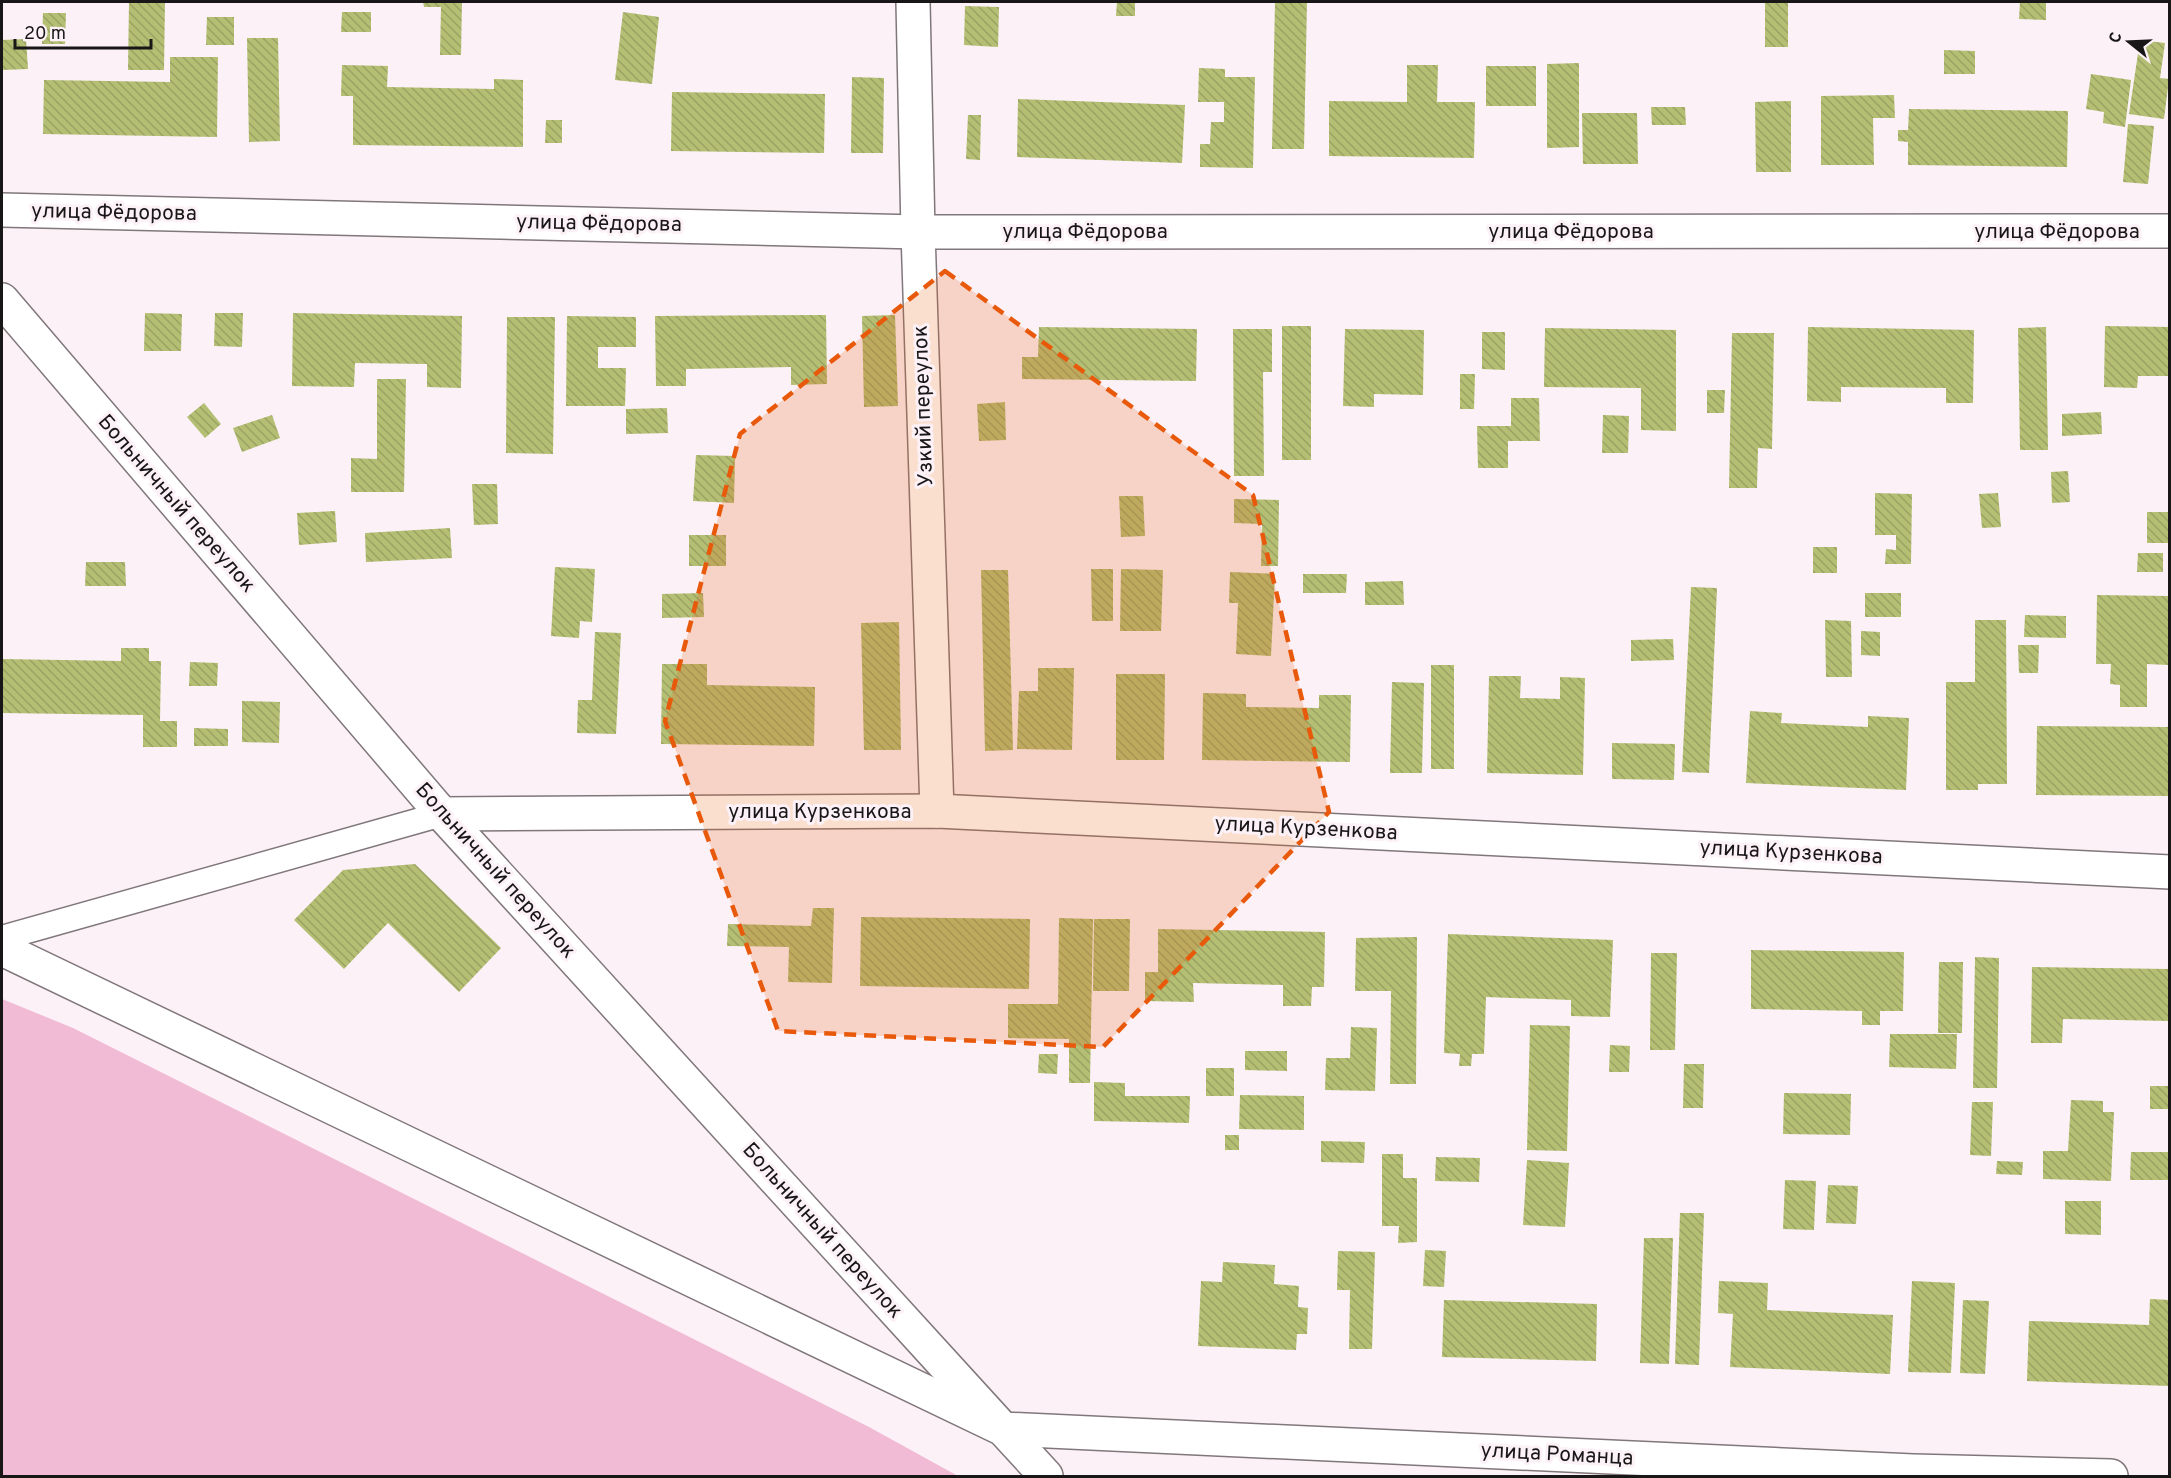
<svg xmlns="http://www.w3.org/2000/svg" width="2171" height="1478" font-family="Overpass,sans-serif">
	<style>
		.grass { fill: #f2bbd5 }
		.building { fill: url(#building-back-hatch) }
		.lines { fill: none; stroke-linecap: round; stroke-linejoin: round }
		.lane-casing { stroke: #80777b; stroke-width: 27 }
		.street-casing { stroke: #80777b; stroke-width: 36 }
		.secondary-casing { stroke: #80777b; stroke-width: 36 }
		.lane { stroke: #fff; stroke-width: 24 }
		.street { stroke: #fff; stroke-width: 33 }
		.secondary { stroke: #fff; stroke-width: 33 }
		.marked { fill: #e8590c; fill-opacity: 0.2; stroke: #e8590c; stroke-width: 4.5; stroke-dasharray: 12 8; stroke-linejoin: round }
		.labels { text-anchor: middle; dominant-baseline: central; stroke-width: 6; stroke-linejoin: round; paint-order: stroke }
		.street-label { font-size: 21px; fill: #191617; stroke: #fcf1f6 }
	</style>
	<defs>
		<pattern id="building-back-hatch" width="6" height="6" patternUnits="userSpaceOnUse" patternTransform="scale(1.5)"><rect width="6" height="6" fill="#b4bf73"/><path d="M-1 5l2 2M0 0l6 6M5-1l2 2" fill="none" stroke="#9aa363"/></pattern>
	</defs>
	<rect width="100%" height="100%" fill="#fcf1f6"/>
	<polygon class="grass" points="2,999 73,1028 869,1427 958,1476 2,1476"/>
	<g class="building">
		<polygon points="129,2 165,2 164,70 128,70"/>
		<polygon points="423,2 462,2 461,55 440,55 441,7 424,7"/>
		<polygon points="1117,2 1135,2 1135,16 1116,16"/>
		<polygon points="1275,2 1307,2 1304,149 1272,149"/>
		<rect x="1765" y="2" width="23" height="45"/>
		<polygon points="2020,2 2046,2 2046,20 2019,19"/>
		<polygon points="965,6 999,7 998,47 964,45"/>
		<polygon points="342,12 371,12 371,32 341,32"/>
		<polygon points="623,12 659,17 652,84 615,80"/>
		<polygon points="43,13 66,13 65,44 42,44"/>
		<polygon points="207,17 234,17 234,45 206,45"/>
		<polygon points="247,38 278,38 280,141 249,142"/>
		<polygon points="26,39 28,69 2,70 2,40"/>
		<polygon points="2140,40 2165,43 2160,78 2169,79 2164,119 2129,114"/>
		<polygon points="1944,50 1975,51 1975,74 1944,74"/>
		<polygon points="170,57 218,57 217,137 43,134 44,80 170,82"/>
		<polygon points="1579,63 1579,147 1547,148 1547,64"/>
		<polygon points="342,65 388,66 387,87 494,89 494,79 523,80 523,147 353,145 353,96 341,96"/>
		<polygon points="1407,65 1438,65 1437,102 1475,102 1474,158 1329,156 1329,101 1407,102"/>
		<rect x="1486" y="66" width="50" height="40"/>
		<polygon points="1199,68 1225,69 1225,77 1255,77 1253,168 1200,167 1200,144 1210,144 1211,122 1224,122 1224,102 1198,102"/>
		<polygon points="2091,74 2131,80 2125,127 2103,123 2104,112 2086,109"/>
		<polygon points="852,77 884,78 883,153 851,153"/>
		<polygon points="672,92 825,94 824,153 671,151"/>
		<polygon points="1894,95 1895,118 1873,118 1874,165 1821,165 1821,96"/>
		<polygon points="1018,99 1185,105 1182,163 1017,157"/>
		<polygon points="1791,101 1791,172 1756,172 1755,102"/>
		<polygon points="1651,107 1685,107 1686,125 1652,125"/>
		<polygon points="1909,109 2068,111 2067,167 1908,165 1908,142 1898,141 1898,130 1908,130"/>
		<polygon points="1582,113 1637,113 1638,164 1583,164"/>
		<polygon points="968,115 981,115 980,160 966,159"/>
		<polygon points="546,120 562,120 562,143 545,143"/>
		<polygon points="2128,124 2154,126 2148,184 2123,182"/>
		<polygon points="145,313 182,314 181,351 144,351"/>
		<polygon points="215,313 243,313 242,347 214,346"/>
		<polygon points="293,313 462,316 461,388 427,387 427,364 355,363 354,387 292,386"/>
		<polygon points="826,315 827,384 791,385 791,367 686,369 686,386 656,386 655,316"/>
		<polygon points="895,315 898,406 864,407 862,316"/>
		<polygon points="567,316 636,317 636,347 598,347 598,368 626,368 625,406 566,406"/>
		<polygon points="507,317 555,317 553,454 506,453"/>
		<rect x="1282" y="326" width="29" height="134"/>
		<polygon points="2105,326 2170,327 2170,376 2138,376 2137,388 2104,387"/>
		<polygon points="1039,327 1197,329 1196,381 1022,379 1022,357 1038,357"/>
		<polygon points="1808,327 1974,330 1973,403 1946,403 1946,388 1841,387 1841,402 1807,401"/>
		<polygon points="2046,327 2048,450 2020,450 2018,328"/>
		<polygon points="1545,328 1676,330 1676,431 1641,430 1641,388 1544,387"/>
		<polygon points="1233,329 1272,329 1272,372 1263,372 1264,476 1234,476"/>
		<polygon points="1345,329 1424,330 1423,395 1374,394 1374,407 1343,406"/>
		<polygon points="1482,332 1505,332 1505,370 1482,369"/>
		<polygon points="1732,333 1774,333 1772,449 1758,448 1757,488 1729,488"/>
		<polygon points="1460,374 1475,374 1474,409 1460,409"/>
		<polygon points="377,379 406,379 404,492 351,492 351,458 377,459"/>
		<polygon points="1707,390 1725,390 1724,413 1707,413"/>
		<polygon points="1511,398 1539,398 1540,441 1508,441 1508,468 1478,468 1477,426 1511,426"/>
		<polygon points="1005,402 1006,440 979,441 977,404"/>
		<polygon points="204,403 221,424 205,438 187,417"/>
		<polygon points="667,408 668,433 626,434 626,409"/>
		<polygon points="2101,412 2102,434 2062,436 2062,414"/>
		<polygon points="272,415 280,438 242,452 233,428"/>
		<polygon points="1603,415 1629,416 1628,453 1602,453"/>
		<polygon points="696,455 735,456 734,503 693,501"/>
		<polygon points="2068,471 2070,502 2052,503 2051,472"/>
		<polygon points="472,484 497,484 498,524 474,525"/>
		<polygon points="1875,493 1912,494 1911,564 1885,564 1886,549 1896,550 1896,535 1875,535"/>
		<polygon points="1998,493 2001,527 1982,528 1979,494"/>
		<polygon points="1119,496 1143,496 1145,536 1121,537"/>
		<polygon points="1234,499 1279,500 1278,566 1261,566 1262,524 1234,523"/>
		<polygon points="335,511 337,542 299,545 297,513"/>
		<rect x="2147" y="512" width="23" height="31"/>
		<polygon points="450,528 452,558 366,562 365,533"/>
		<rect x="689" y="535" width="37" height="31"/>
		<rect x="1813" y="547" width="24" height="26"/>
		<polygon points="2138,553 2163,553 2163,572 2137,572"/>
		<polygon points="86,562 125,562 126,586 85,586"/>
		<polygon points="555,567 595,569 592,622 580,621 579,638 551,636"/>
		<polygon points="1091,569 1113,569 1113,621 1092,621"/>
		<polygon points="1121,569 1163,570 1161,631 1120,631"/>
		<polygon points="981,570 1008,570 1013,750 985,751"/>
		<polygon points="1230,572 1275,574 1271,656 1236,654 1238,603 1229,603"/>
		<polygon points="1303,574 1347,574 1346,593 1303,593"/>
		<polygon points="1403,581 1404,605 1365,605 1365,582"/>
		<polygon points="1691,587 1717,588 1709,773 1682,772"/>
		<polygon points="703,593 704,617 662,618 662,594"/>
		<rect x="1865" y="593" width="36" height="24"/>
		<polygon points="2097,595 2168,596 2168,665 2147,664 2147,707 2120,707 2120,685 2110,684 2111,664 2096,664"/>
		<polygon points="2025,615 2066,616 2066,638 2024,637"/>
		<polygon points="1825,620 1851,621 1852,677 1826,677"/>
		<polygon points="1975,620 2006,620 2007,784 1978,784 1978,790 1946,790 1946,682 1975,682"/>
		<polygon points="899,622 901,750 864,750 861,623"/>
		<polygon points="1861,631 1880,632 1880,656 1861,655"/>
		<polygon points="595,632 621,633 616,734 577,733 578,700 592,700"/>
		<polygon points="1673,639 1674,660 1631,661 1631,640"/>
		<polygon points="2018,645 2039,645 2038,673 2019,673"/>
		<polygon points="121,648 149,648 149,661 161,661 160,721 177,721 177,747 143,747 143,715 2,713 2,659 121,661"/>
		<polygon points="190,662 218,663 217,686 189,686"/>
		<polygon points="662,664 707,664 707,685 815,687 814,746 661,744"/>
		<rect x="1431" y="665" width="23" height="104"/>
		<polygon points="1038,668 1074,668 1072,750 1017,749 1019,691 1038,691"/>
		<polygon points="1116,674 1165,674 1164,760 1116,760"/>
		<polygon points="1489,676 1521,676 1520,698 1560,699 1560,677 1585,678 1583,775 1487,773"/>
		<polygon points="1392,682 1424,683 1422,773 1390,773"/>
		<polygon points="1203,693 1246,694 1246,707 1319,708 1319,695 1351,695 1350,762 1202,760"/>
		<polygon points="242,701 280,702 279,743 242,742"/>
		<polygon points="1750,711 1782,713 1781,723 1868,727 1868,716 1909,718 1906,790 1746,783"/>
		<polygon points="2037,726 2170,727 2170,796 2036,795"/>
		<polygon points="194,728 228,729 228,746 194,746"/>
		<polygon points="1612,743 1675,744 1674,780 1612,779"/>
		<polygon points="415,864 501,948 459,992 388,923 344,969 294,920 343,870"/>
		<polygon points="813,908 834,908 832,983 788,982 789,947 727,946 728,924 811,926"/>
		<polygon points="861,917 1030,919 1029,989 860,986"/>
		<polygon points="1059,918 1093,919 1090,1083 1069,1083 1069,1039 1008,1038 1008,1004 1058,1004"/>
		<polygon points="1094,919 1130,919 1129,991 1093,991"/>
		<polygon points="1158,929 1325,932 1324,987 1312,987 1311,1006 1283,1006 1283,985 1193,983 1194,1002 1145,1001 1145,972 1158,972"/>
		<polygon points="1448,934 1613,940 1610,1017 1571,1016 1571,1000 1486,997 1484,1054 1472,1054 1471,1066 1459,1066 1460,1054 1444,1053"/>
		<polygon points="1417,937 1416,1084 1390,1084 1391,991 1355,991 1356,938"/>
		<polygon points="1751,950 1904,952 1903,1011 1880,1011 1880,1025 1862,1025 1862,1011 1751,1009"/>
		<polygon points="1651,953 1677,953 1675,1050 1650,1050"/>
		<polygon points="1975,957 1999,958 1997,1088 1973,1088"/>
		<polygon points="1939,962 1963,962 1962,1033 1938,1033"/>
		<polygon points="2032,967 2170,969 2170,1021 2063,1019 2062,1043 2031,1043"/>
		<polygon points="1530,1025 1570,1026 1567,1151 1527,1150"/>
		<polygon points="1351,1027 1377,1028 1375,1091 1325,1090 1326,1058 1350,1058"/>
		<polygon points="1890,1034 1957,1034 1956,1069 1889,1067"/>
		<polygon points="1610,1045 1630,1046 1629,1072 1609,1072"/>
		<polygon points="1245,1051 1287,1051 1287,1071 1245,1070"/>
		<polygon points="1039,1054 1058,1054 1057,1074 1038,1073"/>
		<polygon points="1684,1064 1704,1064 1703,1108 1683,1108"/>
		<rect x="1206" y="1068" width="28" height="28"/>
		<polygon points="1094,1082 1125,1083 1125,1096 1190,1096 1189,1123 1094,1121"/>
		<rect x="2150" y="1086" width="20" height="23"/>
		<polygon points="1784,1093 1851,1094 1850,1135 1783,1134"/>
		<polygon points="1240,1095 1304,1096 1304,1130 1239,1129"/>
		<polygon points="2071,1100 2103,1101 2103,1112 2114,1112 2111,1181 2043,1179 2043,1151 2068,1151"/>
		<polygon points="1972,1102 1993,1102 1991,1156 1970,1155"/>
		<rect x="1225" y="1135" width="14" height="15"/>
		<polygon points="1321,1141 1365,1142 1364,1163 1321,1162"/>
		<polygon points="2131,1152 2170,1152 2169,1180 2130,1180"/>
		<polygon points="1382,1154 1403,1154 1403,1178 1417,1178 1417,1242 1398,1243 1399,1226 1382,1226"/>
		<polygon points="1436,1157 1480,1158 1479,1182 1435,1181"/>
		<polygon points="1527,1160 1569,1163 1565,1227 1523,1225"/>
		<polygon points="1997,1161 2023,1162 2022,1175 1996,1174"/>
		<polygon points="1785,1180 1816,1181 1814,1230 1783,1229"/>
		<polygon points="1828,1185 1858,1186 1856,1224 1826,1223"/>
		<polygon points="2065,1201 2101,1201 2101,1235 2065,1234"/>
		<polygon points="1680,1213 1704,1213 1699,1365 1675,1364"/>
		<polygon points="1644,1238 1673,1238 1669,1364 1640,1363"/>
		<polygon points="1425,1250 1446,1251 1444,1287 1423,1286"/>
		<polygon points="1338,1251 1375,1252 1372,1349 1349,1349 1350,1290 1337,1290"/>
		<polygon points="1223,1262 1275,1265 1274,1284 1299,1286 1298,1307 1308,1308 1307,1334 1297,1334 1296,1350 1198,1346 1201,1281 1222,1282"/>
		<polygon points="1719,1281 1768,1283 1767,1310 1893,1315 1890,1374 1730,1367 1733,1314 1718,1313"/>
		<polygon points="1912,1281 1955,1283 1951,1373 1908,1372"/>
		<polygon points="2150,1299 2170,1300 2170,1386 2027,1381 2029,1321 2149,1325"/>
		<polygon points="1444,1300 1597,1304 1596,1361 1442,1357"/>
		<polygon points="1963,1300 1989,1301 1985,1374 1960,1373"/>
	</g>
	<g class="lines">
		<g class="lane-casing">
			<polyline id="lane" points="2,938 442,814"/>
		</g>
		<g class="street-casing">
			<g id="street">
				<polyline points="913,2 918,232 937,811"/>
				<polyline points="2,210 918,232 2170,231"/>
				<polyline points="2,300 442,814 1003,1429 1913,1471 2111,1476"/>
				<polyline points="442,814 937,811 2170,872"/>
			</g>
		</g>
		<g class="secondary-casing">
			<polyline id="secondary" points="2,949 1003,1429 1046,1476"/>
		</g>
		<use href="#lane" class="lane"/>
		<use href="#street" class="street"/>
		<use href="#secondary" class="secondary"/>
	</g>
	<path class="marked" d="M 945,271 L 1253,495 L 1329,812 L 1103,1047 L 778,1031 L 665,721 L 740,434 Z"/>
	<g class="labels">
		<g class="street-label">
			<text transform="translate(114 213) rotate(1)">улица Фёдорова</text>
			<text transform="translate(599 224) rotate(1)">улица Фёдорова</text>
			<text x="1085" y="232">улица Фёдорова</text>
			<text x="1571" y="232">улица Фёдорова</text>
			<text x="2057" y="232">улица Фёдорова</text>
			<text transform="translate(924 406) rotate(-92)">Узкий переулок</text>
			<text transform="translate(176 504) rotate(49)">Больничный переулок</text>
			<text x="820" y="812">улица Курзенкова</text>
			<text transform="translate(1306 829) rotate(3)">улица Курзенкова</text>
			<text transform="translate(1791 853) rotate(3)">улица Курзенкова</text>
			<text transform="translate(495 871) rotate(48)">Больничный переулок</text>
			<text transform="translate(822 1231) rotate(48)">Больничный переулок</text>
			<text transform="translate(1557 1455) rotate(3)">улица Романца</text>
		</g>
	</g>
	<rect width="2171" height="1478" fill="none" stroke="#191617" stroke-width="6"/>
	<g transform="translate(2129 42) rotate(288)" stroke="#fcf1f6" stroke-width="4.5" paint-order="stroke">
	<path d="M0-4.5L10 22L0 15L-10 22Z" fill="#191617"/>
	<text y="-9" font-size="16" font-weight="bold" text-anchor="middle" fill="#191617">С</text>
	</g>
	<path d="M15 39v9h136v-9" fill="none" stroke="#191617" stroke-width="3"/>
	<text x="24" y="39" font-size="18" fill="#191617" stroke="#fcf1f6" stroke-width="4.5" paint-order="stroke">20 m</text>
</svg>
